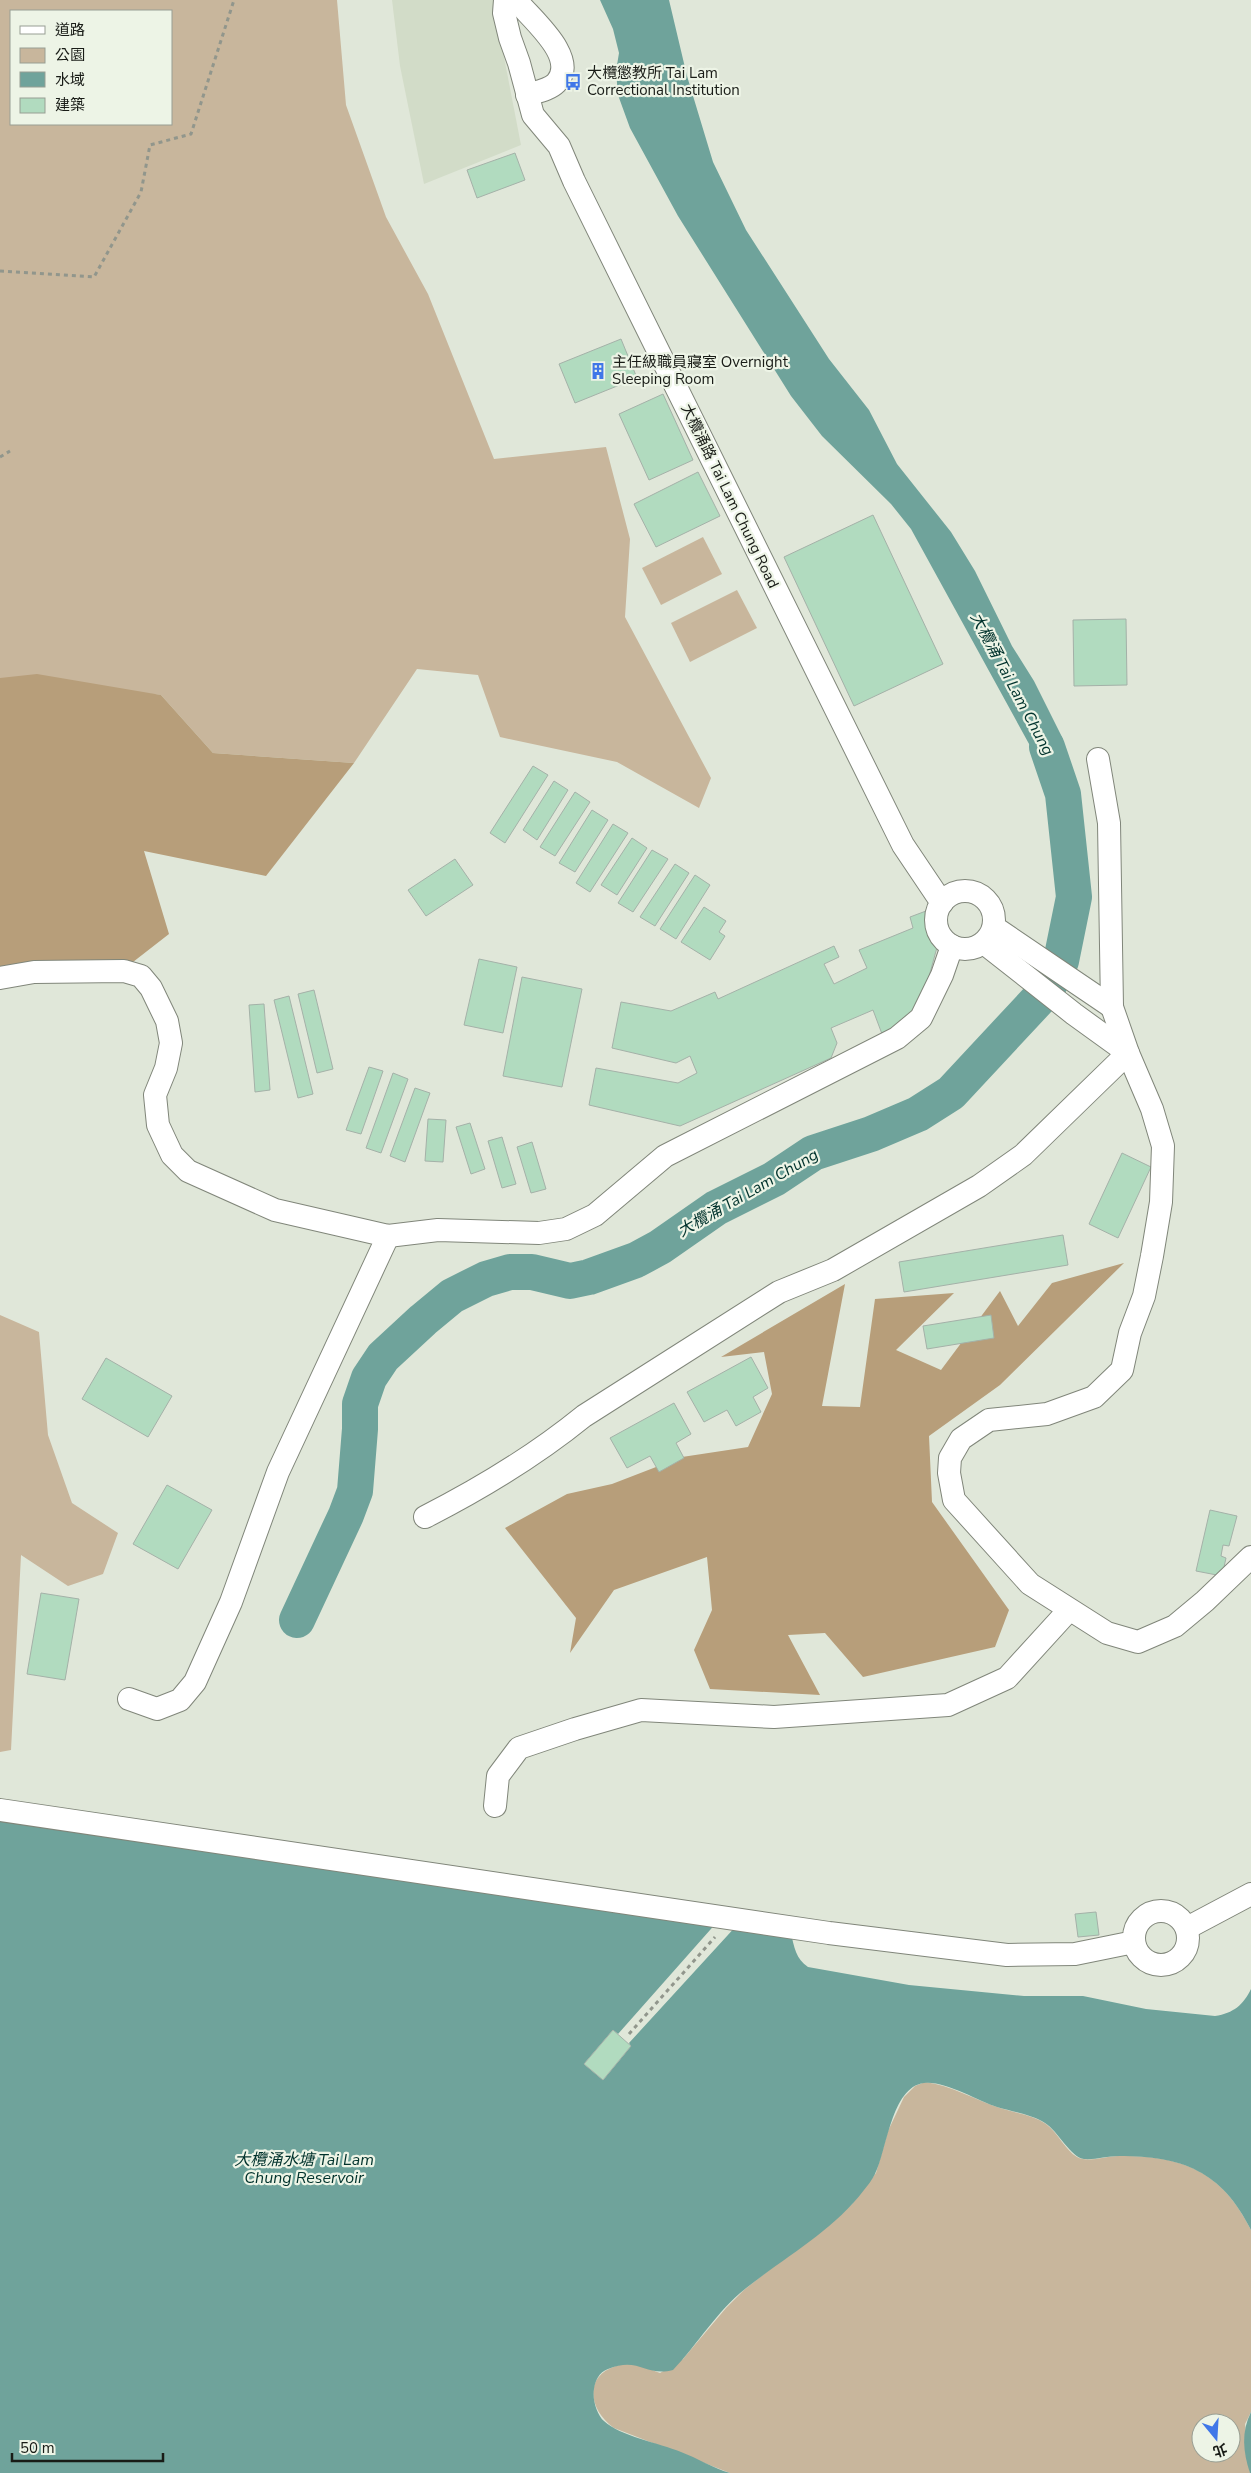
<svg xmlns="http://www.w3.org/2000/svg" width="1251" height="2473" font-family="'Nunito Sans','Noto Sans TC',sans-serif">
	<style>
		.built { fill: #d2dcc8 }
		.green { fill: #c8b69c; fill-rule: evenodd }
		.forest { fill: #b79e7a }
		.water { fill: #6fa39b }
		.pier { fill: #e0e7d9 }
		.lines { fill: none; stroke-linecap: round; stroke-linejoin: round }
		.river { stroke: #6fa39b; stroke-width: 36 }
		.building { fill: #b1dbbf; stroke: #a4b1a8 }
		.minor-casing { stroke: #80867a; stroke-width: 24 }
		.path { stroke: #91968c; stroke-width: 3; stroke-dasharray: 4 4; stroke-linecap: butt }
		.minor { stroke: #fff; stroke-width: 22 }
		.labels { text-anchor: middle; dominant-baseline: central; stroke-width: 4.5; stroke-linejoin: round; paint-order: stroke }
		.poi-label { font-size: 15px; fill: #191c17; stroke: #edf4e6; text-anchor: start }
		.street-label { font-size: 15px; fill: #191c17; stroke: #edf4e6 }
		.water-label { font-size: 16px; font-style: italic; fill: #00322c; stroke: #edf4e6 }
	</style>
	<rect width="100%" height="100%" fill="#e0e7d9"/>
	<polygon class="built" points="392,0 493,0 521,145 424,184 400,66"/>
	<g class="green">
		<path d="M 0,0 L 337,0 L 346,105 L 386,217 L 428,294 L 494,459 L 606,447 L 630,539 L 625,617 L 711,778 L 699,808 L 617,762 L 500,737 L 478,675 L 417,669 L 354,763 L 213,753 L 161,695 L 0,678 ZM 11,11 L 171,11 L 171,124 L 11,124 Z"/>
		<polygon points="703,537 722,574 661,605 642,568"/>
		<polygon points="737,590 757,628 690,662 671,623"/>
		<polygon points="0,1315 39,1332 48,1435 72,1503 118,1533 103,1574 68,1586 21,1555 11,1750 0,1752"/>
		<path d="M 925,2082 C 951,2085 975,2100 1000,2108 C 1015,2113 1033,2115 1046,2124 C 1058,2133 1066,2151 1077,2157 C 1088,2163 1107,2156 1118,2156 C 1182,2155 1222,2171 1251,2230 L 1251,2412 L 1245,2424 L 1250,2473 L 730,2473 L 614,2428 C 590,2411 582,2377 616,2366 C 620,2365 626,2363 631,2363 C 640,2363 651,2370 660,2373 L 683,2359 L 726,2308 L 744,2290 L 852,2204 L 876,2173 L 888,2131 L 904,2097 L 915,2086 ZM 1201,2423 L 1231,2423 L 1231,2453 L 1201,2453 Z"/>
	</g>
	<g class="forest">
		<polygon points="37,674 161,695 213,753 354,763 266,876 144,851 169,934 133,962 0,985 0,678"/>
		<polygon points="1124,1263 1000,1385 929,1436 932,1502 1009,1610 995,1647 863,1677 825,1633 788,1635 820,1695 710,1689 694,1650 712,1610 707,1557 614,1590 570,1653 576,1618 505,1528 567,1494 612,1484 682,1457 748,1447 772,1394 764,1352 721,1357 845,1284 822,1406 860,1407 875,1299 954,1293 896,1350 941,1370 1000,1291 1018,1326 1052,1283"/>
	</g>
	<g class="water">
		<polygon points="600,0 669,0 687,76 713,162 746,230 829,359 869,410 897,464 951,532 975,571 1012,646 1034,681 1062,737 1066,757 1067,782 1063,794 1045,773 911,529 891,504 822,436 791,396 678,216 630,128 618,95 616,71 619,53 613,29"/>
		<path d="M 0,1816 L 791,1933 C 794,1947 796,1959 808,1967 L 909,1985 L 1024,1996 L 1083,1996 L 1146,2009 L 1215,2016 C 1234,2013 1243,2005 1251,1989 L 1251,2230 C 1222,2171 1182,2156 1119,2156 C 1107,2156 1095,2160 1084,2159 C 1071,2158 1058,2131 1045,2123 C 1031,2114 1013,2112 997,2107 C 979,2101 943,2080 924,2083 C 891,2087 887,2151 875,2174 C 872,2180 868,2185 864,2190 C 832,2232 786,2256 745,2289 C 717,2311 698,2344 673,2370 C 645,2377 639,2356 608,2369 C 599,2372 595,2381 594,2389 C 592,2399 597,2415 604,2421 C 620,2436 659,2443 681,2452 C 697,2458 713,2468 730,2473 L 0,2473 Z"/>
		<path d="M 1251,2412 L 1251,2473 L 1250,2473 C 1243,2452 1241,2432 1251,2412 Z"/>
	</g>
	<polygon class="pier" points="718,1921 738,1924 629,2043 631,2046 603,2080 584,2064 613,2030 618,2034"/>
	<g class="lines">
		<polyline class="river" points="297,1620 346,1515 355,1491 360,1429 360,1404 369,1378 383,1357 423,1320 452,1296 486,1279 510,1272 532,1272 570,1281 589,1277 636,1260 660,1247 716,1208 774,1179 813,1153 871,1134 918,1114 951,1093 1046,991 1061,961 1074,897 1063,794 1047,747"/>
	</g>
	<g class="building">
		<polygon points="515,153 525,180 477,198 467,170"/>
		<polygon points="621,339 637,378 575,403 559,364"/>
		<polygon points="663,394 693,460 649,480 619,414"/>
		<polygon points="698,472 720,516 656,547 634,504"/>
		<polygon points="873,515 943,664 854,706 784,557"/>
		<polygon points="1126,619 1127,685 1074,686 1073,620"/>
		<polygon points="533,766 548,775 505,843 490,833"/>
		<polygon points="554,781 568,790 537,840 523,830"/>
		<polygon points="575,792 590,802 555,856 540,847"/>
		<polygon points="592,810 608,820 575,872 559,863"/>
		<polygon points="613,824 628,833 590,892 576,883"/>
		<polygon points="632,838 647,848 617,895 601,885"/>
		<polygon points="652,850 668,859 633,912 618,903"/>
		<polygon points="455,859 473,885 426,916 408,890"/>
		<polygon points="675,864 689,873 655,926 640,917"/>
		<polygon points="695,875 710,885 676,939 660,929"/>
		<polygon points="704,907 726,921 719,932 725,936 710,960 681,942"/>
		<polygon points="926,911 939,940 918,1017 882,1034 873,1010 831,1028 837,1043 831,1058 680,1126 589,1105 596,1068 678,1083 697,1073 690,1056 676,1063 612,1048 621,1002 671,1011 715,992 718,999 834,946 839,957 824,964 834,984 867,968 859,950 913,928 910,917"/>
		<polygon points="479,959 517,967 503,1033 464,1025"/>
		<polygon points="522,977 582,989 562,1087 503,1076"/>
		<polygon points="314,990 333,1069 317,1073 298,994"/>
		<polygon points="289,996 313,1094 298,1098 274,1000"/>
		<polygon points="264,1004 270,1090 255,1092 249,1005"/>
		<polygon points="369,1067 383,1071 361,1134 346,1130"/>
		<polygon points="393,1073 408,1079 381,1153 366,1148"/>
		<polygon points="415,1088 430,1093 405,1162 390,1156"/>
		<polygon points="428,1119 446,1120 443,1162 425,1161"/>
		<polygon points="470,1123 485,1169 471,1174 456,1127"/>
		<polygon points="502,1137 516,1184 502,1188 488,1141"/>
		<polygon points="532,1142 546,1189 531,1193 517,1147"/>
		<polygon points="1122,1153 1151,1167 1118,1238 1089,1224"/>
		<polygon points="1063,1235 1068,1265 904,1292 899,1262"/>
		<polygon points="991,1315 994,1338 927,1349 923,1326"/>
		<polygon points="751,1357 768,1388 753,1397 761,1412 736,1426 727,1410 704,1422 687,1392"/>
		<polygon points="106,1358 172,1396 148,1437 82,1399"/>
		<polygon points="674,1403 691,1434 676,1443 684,1458 659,1472 650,1456 627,1468 610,1438"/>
		<polygon points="167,1485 212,1510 178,1569 133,1544"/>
		<polygon points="1210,1510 1237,1516 1229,1546 1223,1545 1221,1556 1226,1558 1222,1576 1196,1571"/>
		<polygon points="41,1593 79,1599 65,1680 27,1674"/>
		<polygon points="1096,1912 1099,1935 1078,1937 1075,1914"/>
		<polygon points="613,2030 631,2046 603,2080 584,2064"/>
	</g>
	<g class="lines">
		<g class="minor-casing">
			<g id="minor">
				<polyline points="505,0 504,13 510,38 519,63 533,115 559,146 574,181 903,845 942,903"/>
				<path d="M 516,0 C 531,19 580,58 556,83 C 549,90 536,92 527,95"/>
				<polyline points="1098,759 1109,823 1112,1007 1128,1053 1152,1109 1163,1146 1161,1202 1152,1256 1144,1296 1130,1333 1122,1370 1094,1397 1047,1414 989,1420 961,1439 950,1458 949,1473 954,1500 1030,1584 1107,1633 1138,1642 1175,1626 1205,1601 1251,1557"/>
				<circle cx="965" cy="920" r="29"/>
				<polyline points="994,927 1112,1007"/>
				<polyline points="0,978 34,972 124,971 141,976 151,988 167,1021 171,1043 166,1068 155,1095 158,1125 172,1155 188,1171 275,1210 388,1236 438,1230 539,1233 566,1229 595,1215 665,1156 897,1038 921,1018 942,975 952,946"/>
				<path d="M 425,1517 C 480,1489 536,1455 584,1416 L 779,1292 L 833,1270 L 979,1186 L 1023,1155 L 1128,1053 L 1074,1014 L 984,943"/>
				<polyline points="129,1699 157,1709 180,1700 195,1682 231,1602 278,1472 388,1236"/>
				<polyline points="495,1806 498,1776 519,1748 575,1729 641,1710 774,1717 948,1705 1007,1678 1069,1610"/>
				<polyline points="0,1810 829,1933 1007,1955 1075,1954 1134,1942"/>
				<circle cx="1161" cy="1938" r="27"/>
				<polyline points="1187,1928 1251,1894"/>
			</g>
		</g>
		<g class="path">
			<polyline points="0,271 94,277 141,192 150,145 191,134 234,0"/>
			<polyline points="0,457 10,451"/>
			<polyline points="629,2034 715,1937"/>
		</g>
		<use href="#minor" class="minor"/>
	</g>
	<defs>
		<g id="bus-bare" transform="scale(1.35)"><path d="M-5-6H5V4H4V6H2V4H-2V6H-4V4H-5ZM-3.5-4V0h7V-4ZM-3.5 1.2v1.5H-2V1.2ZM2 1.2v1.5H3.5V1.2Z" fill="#4077e8" stroke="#edf4e6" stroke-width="2.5" paint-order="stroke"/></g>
		<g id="building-bare" transform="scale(1.35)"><path d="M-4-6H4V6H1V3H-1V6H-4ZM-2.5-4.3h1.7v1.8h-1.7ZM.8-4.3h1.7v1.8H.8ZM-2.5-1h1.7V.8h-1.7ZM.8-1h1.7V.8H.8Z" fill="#4077e8" stroke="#edf4e6" stroke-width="2.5" paint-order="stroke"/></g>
	</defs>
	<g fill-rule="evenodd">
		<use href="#bus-bare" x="573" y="82"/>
		<use href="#building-bare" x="598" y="371"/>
	</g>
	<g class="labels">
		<g class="poi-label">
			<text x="587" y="73">大欖懲教所 Tai Lam<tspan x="587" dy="17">Correctional Institution</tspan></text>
			<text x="612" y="362">主任級職員寢室 Overnight<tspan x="612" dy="17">Sleeping Room</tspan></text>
		</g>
		<g class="street-label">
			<text transform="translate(730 496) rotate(64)">大欖涌路 Tai Lam Chung Road</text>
		</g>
		<g class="water-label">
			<text transform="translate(1012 684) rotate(62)">大欖涌 Tai Lam Chung</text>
			<text transform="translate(748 1193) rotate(-30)">大欖涌 Tai Lam Chung</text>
			<text x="304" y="2160">大欖涌水塘 Tai Lam<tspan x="304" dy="18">Chung Reservoir</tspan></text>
		</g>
	</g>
	<rect x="10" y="10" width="162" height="115" fill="#edf4e6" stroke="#989e93"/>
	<rect x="20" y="26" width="25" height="8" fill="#ffffff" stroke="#989e93"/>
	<text x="55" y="35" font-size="15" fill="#191c17">道路</text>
	<rect x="20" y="48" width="25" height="15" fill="#c8b69c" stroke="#989e93"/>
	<text x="55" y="60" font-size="15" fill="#191c17">公園</text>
	<rect x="20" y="72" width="25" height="15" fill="#6fa39b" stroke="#989e93"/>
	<text x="55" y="85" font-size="15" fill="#191c17">水域</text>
	<rect x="20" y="98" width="25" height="15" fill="#b1dbbf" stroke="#989e93"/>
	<text x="55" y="110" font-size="15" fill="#191c17">建築</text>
	<g transform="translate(1216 2438) rotate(162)"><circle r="24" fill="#edf4e6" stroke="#989e93"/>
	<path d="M0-4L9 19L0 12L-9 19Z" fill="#4077e8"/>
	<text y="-8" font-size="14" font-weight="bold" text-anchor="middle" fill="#191c17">北</text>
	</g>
	<path d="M12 2453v8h151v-8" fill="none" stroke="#191c17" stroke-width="2.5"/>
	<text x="20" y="2453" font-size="15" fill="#191c17" stroke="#edf4e6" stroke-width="4" paint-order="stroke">50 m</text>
</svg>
